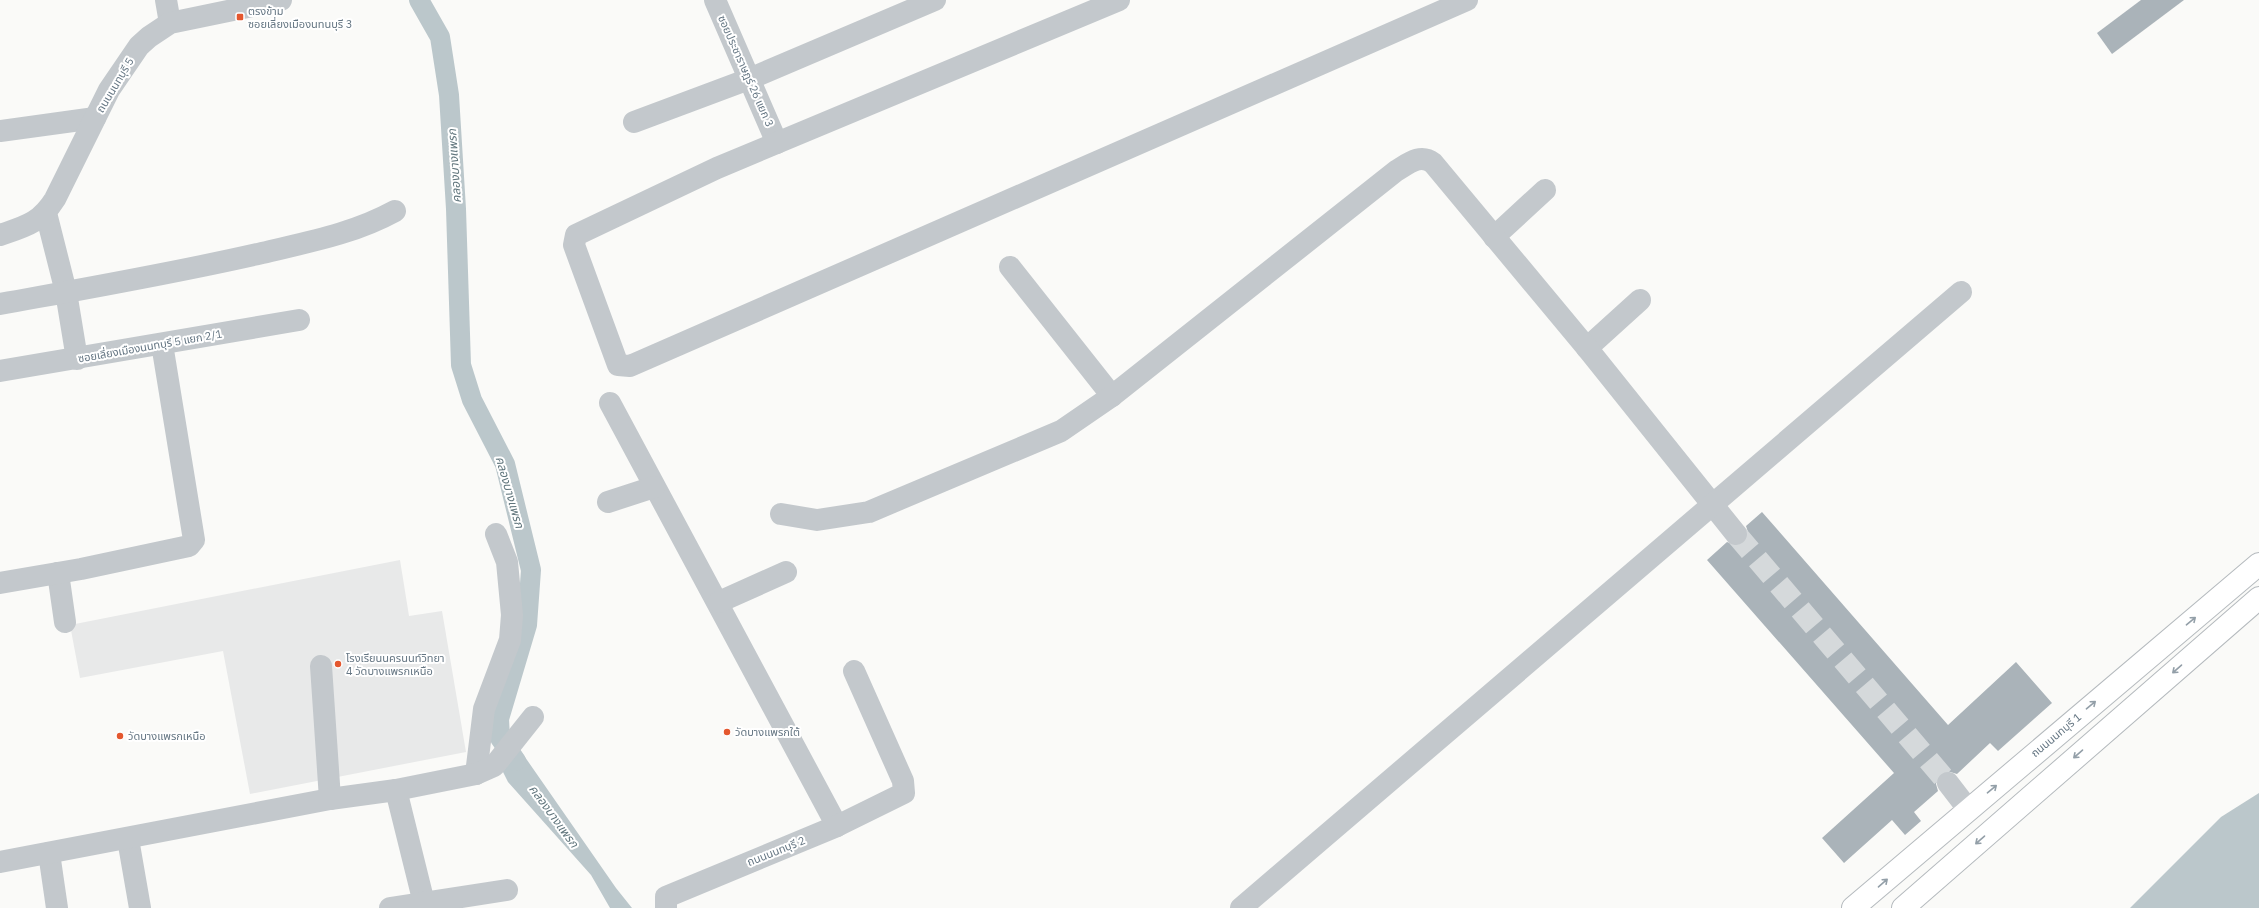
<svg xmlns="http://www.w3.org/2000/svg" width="2259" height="908" font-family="'IBM Plex Sans','Noto Sans Thai',sans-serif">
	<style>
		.built { fill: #e8e9e9 }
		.water { fill: #bbc7cb }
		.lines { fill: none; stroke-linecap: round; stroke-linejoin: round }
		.canal { stroke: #bbc7cb; stroke-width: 20 }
		.building { fill: #aab3b9 }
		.minor-tunnel { stroke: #d5d9db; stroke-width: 22; stroke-dasharray: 22 11; stroke-linecap: butt }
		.major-casing { stroke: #b5babe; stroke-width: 24 }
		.minor { stroke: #c3c8cc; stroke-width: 22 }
		.major { stroke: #fff; stroke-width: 22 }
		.oneway { stroke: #939fa8 }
		.poi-dot { fill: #e4572e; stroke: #fff; stroke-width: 1.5 }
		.labels { text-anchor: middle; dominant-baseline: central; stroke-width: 4; stroke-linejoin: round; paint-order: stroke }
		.poi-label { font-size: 11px; fill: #657683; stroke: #fff; text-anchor: start }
		.street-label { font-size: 11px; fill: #657683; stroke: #fff }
		.water-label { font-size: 12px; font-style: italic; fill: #60757c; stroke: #fff }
	</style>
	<rect width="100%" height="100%" fill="#fafaf8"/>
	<polygon class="built" points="400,560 409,616 442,611 466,752 250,794 223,651 80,678 70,625"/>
	<g class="water">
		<polygon points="518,747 616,888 632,908 610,908 591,875 508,782 500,766"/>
		<polygon points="2259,793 2259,908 2130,908 2221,817"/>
	</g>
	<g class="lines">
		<polyline class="canal" points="419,0 440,37 449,95 456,209 461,365 472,400 505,464 531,570 527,625 499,719 500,738 516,761"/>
	</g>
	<g class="building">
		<polygon points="2141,0 2184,0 2112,54 2097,33"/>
		<polygon points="1762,512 1948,725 2016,662 2052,703 1998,751 1990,743 1957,774 1947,771 1940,773 1936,784 1938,791 1914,812 1921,821 1905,835 1892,820 1844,863 1822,838 1894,773 1707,560 1727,542 1738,546 1744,543 1748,532 1746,526"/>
	</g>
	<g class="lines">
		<polyline class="minor-tunnel" points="1736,534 1948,783"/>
		<g class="major-casing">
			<g id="major">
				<polyline points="1853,908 2259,564"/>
				<polyline points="1903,908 2259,598"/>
			</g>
		</g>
		<g class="minor">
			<polyline points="166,0 170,23"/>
			<polyline points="715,0 777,143"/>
			<polyline points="1119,0 717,168 576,235 574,245 618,365 630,366 1467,0"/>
			<polyline points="634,122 749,79 935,0"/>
			<polyline points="0,131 95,118"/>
			<polyline points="46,213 66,292 77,359"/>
			<path d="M 0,235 C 26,226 40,223 55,199 L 109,90 L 139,46 L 149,37 L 170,23 L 281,0"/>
			<polyline points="1494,237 1545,190"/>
			<polyline points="1010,267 1112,396"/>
			<path d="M 0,304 C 88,288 175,273 262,253 C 308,242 353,234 395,211"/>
			<polyline points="1587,348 1640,300"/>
			<polyline points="0,371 299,320"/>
			<polyline points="610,403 837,826"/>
			<polyline points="608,502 654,487"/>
			<path d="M 781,514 L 817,520 L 869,512 L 1061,431 L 1112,396 L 1396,171 C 1408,164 1420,153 1433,163 L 1587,348 L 1736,534"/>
			<polyline points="58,573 65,622"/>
			<polyline points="0,583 81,569 189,546 194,540 162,344"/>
			<polyline points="719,602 786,572"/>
			<polyline points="321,666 330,799"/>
			<polyline points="476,774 484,709 510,640 512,615 507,562 496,534"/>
			<polyline points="1948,783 1968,809"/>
			<polyline points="396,790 424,903"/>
			<polyline points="128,839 140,908"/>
			<polyline points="49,853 57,908"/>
			<polyline points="0,862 330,799 396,790 476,774 494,766 533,717"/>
			<polyline points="390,908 507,890"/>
			<polyline points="666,908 666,897 837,826 904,793 903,781 854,671"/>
			<polyline points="1241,908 1961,292"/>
		</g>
		<use href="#major" class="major"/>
	</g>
	<defs><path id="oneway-shaft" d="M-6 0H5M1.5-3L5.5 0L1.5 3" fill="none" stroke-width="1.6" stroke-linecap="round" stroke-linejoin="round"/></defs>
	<g class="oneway">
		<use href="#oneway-shaft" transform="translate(2191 621) rotate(-40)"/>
		<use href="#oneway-shaft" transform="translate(2177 669) rotate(139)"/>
		<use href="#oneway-shaft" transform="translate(2091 705) rotate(-40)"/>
		<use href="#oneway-shaft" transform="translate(2078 754) rotate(139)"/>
		<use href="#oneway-shaft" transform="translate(1992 789) rotate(-40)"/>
		<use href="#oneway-shaft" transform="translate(1980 840) rotate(139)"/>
		<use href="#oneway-shaft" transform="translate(1883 883) rotate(-41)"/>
	</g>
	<g class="poi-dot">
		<rect x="236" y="13" width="8" height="8" rx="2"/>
		<circle cx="338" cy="664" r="4"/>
		<circle cx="727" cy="732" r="4"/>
		<circle cx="120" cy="736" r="4"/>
	</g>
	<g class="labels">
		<g class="poi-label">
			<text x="248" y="11">ตรงข้าม<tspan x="248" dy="13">ซอยเลี่ยงเมืองนทนบุรี 3</tspan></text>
			<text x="346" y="658">โรงเรียนนครนนท์วิทยา<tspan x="346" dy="13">4 วัดบางแพรกเหนือ</tspan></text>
			<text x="735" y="732">วัดบางแพรกใต้</text>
			<text x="128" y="736">วัดบางแพรกเหนือ</text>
		</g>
		<g class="street-label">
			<text transform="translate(746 71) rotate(66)">ซอยประชาราษฎร์ 26 แยก 3</text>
			<text transform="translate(115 85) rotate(-59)">ถนนนนทบุรี 5</text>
			<text transform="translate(150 346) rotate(-10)">ซอยเลี่ยงเมืองนนทบุรี 5 แยก 2/1</text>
			<text transform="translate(2056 735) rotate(-40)">ถนนนนทบุรี 1</text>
			<text transform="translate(776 851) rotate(-22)">ถนนนนทบุรี 2</text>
		</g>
		<g class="water-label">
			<text transform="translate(454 166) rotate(-94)">คลองบางแพรก</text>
			<text transform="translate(510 492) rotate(74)">คลองบางแพรก</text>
			<text transform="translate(554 816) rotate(54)">คลองบางแพรก</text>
		</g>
	</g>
</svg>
